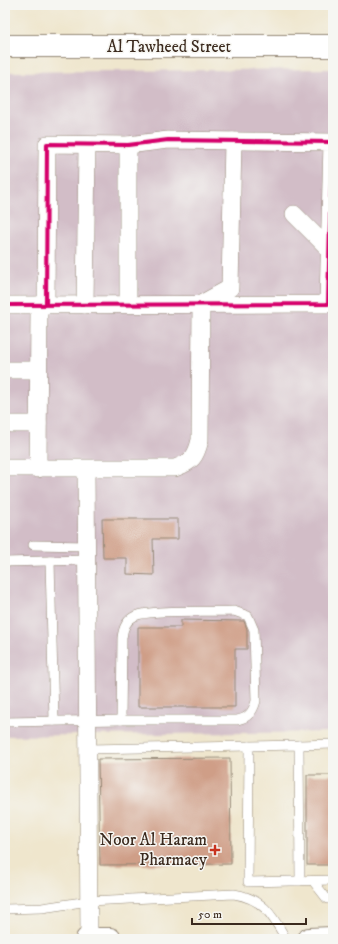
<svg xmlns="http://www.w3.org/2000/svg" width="338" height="944" font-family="'IM FELL DW Pica',serif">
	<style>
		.industrial { fill: #d2bdc7 }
		.building { fill: #cf9e87 }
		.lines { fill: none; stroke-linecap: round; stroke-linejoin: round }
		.service-casing { stroke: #958876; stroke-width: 10 }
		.minor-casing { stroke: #958876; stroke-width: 18 }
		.tertiary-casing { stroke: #958876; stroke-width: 24 }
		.primary-casing { stroke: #958876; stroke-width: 24 }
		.service { stroke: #fff; stroke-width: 9 }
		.minor { stroke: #fff; stroke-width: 17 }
		.tertiary { stroke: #fff; stroke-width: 22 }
		.primary { stroke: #fff; stroke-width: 22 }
		.cycleway-casing { stroke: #f6f6f2; stroke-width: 6 }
		.cycleway { stroke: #d6006c; stroke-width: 4 }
		.poi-dot { fill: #c8321e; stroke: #f6f6f2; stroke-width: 1.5 }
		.labels { text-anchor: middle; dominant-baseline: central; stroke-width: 3; stroke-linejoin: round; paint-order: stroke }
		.street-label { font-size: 17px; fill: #3b2a1e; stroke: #f6f6f2 }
		.poi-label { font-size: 17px; fill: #3b2a1e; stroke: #f6f6f2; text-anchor: end }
	</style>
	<rect width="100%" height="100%" fill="#f6f6f2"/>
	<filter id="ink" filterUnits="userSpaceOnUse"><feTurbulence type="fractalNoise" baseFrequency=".025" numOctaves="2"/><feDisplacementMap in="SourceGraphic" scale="8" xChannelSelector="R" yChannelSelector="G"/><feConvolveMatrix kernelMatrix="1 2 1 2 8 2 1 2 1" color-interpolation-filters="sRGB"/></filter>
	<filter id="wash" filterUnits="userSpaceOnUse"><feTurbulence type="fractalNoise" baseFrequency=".012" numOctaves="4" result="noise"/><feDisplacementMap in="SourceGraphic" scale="16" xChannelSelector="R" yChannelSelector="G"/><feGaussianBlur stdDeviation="0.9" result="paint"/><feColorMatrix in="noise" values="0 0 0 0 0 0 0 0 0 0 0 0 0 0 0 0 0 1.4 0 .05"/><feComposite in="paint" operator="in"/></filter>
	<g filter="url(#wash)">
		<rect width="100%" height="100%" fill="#efe6cd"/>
		<polygon class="industrial" points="333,69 333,732 5,736 5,72"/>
		<g id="blocks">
			<g class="building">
				<polygon points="102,519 178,519 178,539 153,539 154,575 127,574 127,558 103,558"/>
				<polygon points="181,620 244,621 247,629 247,649 235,649 235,707 138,707 138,627 181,627"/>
				<polygon points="230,758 231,864 100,865 98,759"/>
				<rect x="307" y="775" width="26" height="90"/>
			</g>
		</g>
	</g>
	<g filter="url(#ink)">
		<use href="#blocks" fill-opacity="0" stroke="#958876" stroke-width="1"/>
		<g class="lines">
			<g class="service-casing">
				<g id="service">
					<polyline points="33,545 87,546"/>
					<polyline points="50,561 54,721"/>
					<polyline points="5,562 87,560"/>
					<path d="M 234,611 L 248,616 L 254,630 L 256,701 C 253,712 248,718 237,720 L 121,720 L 122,638 C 123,629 126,620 135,616 C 148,609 216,612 234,611 Z"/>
					<polyline points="5,722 121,720"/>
					<polyline points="299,745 333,744"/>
					<polyline points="88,749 249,746"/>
					<polyline points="300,881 299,745 249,746 248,882 333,880"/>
					<polyline points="313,881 327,899 333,899"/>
					<path d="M 5,909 L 42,908 L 89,901 L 234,894 C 264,899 272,915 286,939"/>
				</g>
			</g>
			<g class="minor-casing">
				<g id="minor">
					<polyline points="294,214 330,250"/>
					<polyline points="128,304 128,145"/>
					<polyline points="5,305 328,304 332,142 168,140 128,145 47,144 46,305"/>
					<polyline points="85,305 87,145"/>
					<polyline points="5,370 38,370"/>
					<polyline points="10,424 38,424"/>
					<path d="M 5,468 L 175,468 C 192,462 196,457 200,440 L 201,304 L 230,288 L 233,141"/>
					<polyline points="38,469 39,305"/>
					<polyline points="86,469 89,939"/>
				</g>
			</g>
			<g class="tertiary-casing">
				<polyline id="tertiary" points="5,46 333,46"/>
			</g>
			<g class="primary-casing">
				<g id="primary">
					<polyline points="87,939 110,939"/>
					<polyline points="309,939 333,938"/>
				</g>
			</g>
			<use href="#service" class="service"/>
			<use href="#minor" class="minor"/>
			<use href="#tertiary" class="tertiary"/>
			<use href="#primary" class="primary"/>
			<g class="cycleway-casing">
				<polyline id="cycleway" points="5,305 328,304 332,142 168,140 128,145 47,144 46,305"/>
			</g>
			<use href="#cycleway" class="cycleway"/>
		</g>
	</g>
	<path class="poi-dot" d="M213 844h4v4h4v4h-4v4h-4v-4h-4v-4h4z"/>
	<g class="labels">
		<g class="street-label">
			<text x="169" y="47">Al Tawheed Street</text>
		</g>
		<g class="poi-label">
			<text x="207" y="840">Noor Al Haram<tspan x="207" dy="20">Pharmacy</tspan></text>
		</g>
	</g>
	<rect width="338" height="944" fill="none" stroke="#f6f6f2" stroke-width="20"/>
	<path d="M192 918v6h114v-6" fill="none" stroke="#3b2a1e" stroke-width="2"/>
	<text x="198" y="918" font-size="12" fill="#3b2a1e" stroke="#f6f6f2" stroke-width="3" paint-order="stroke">50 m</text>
</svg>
